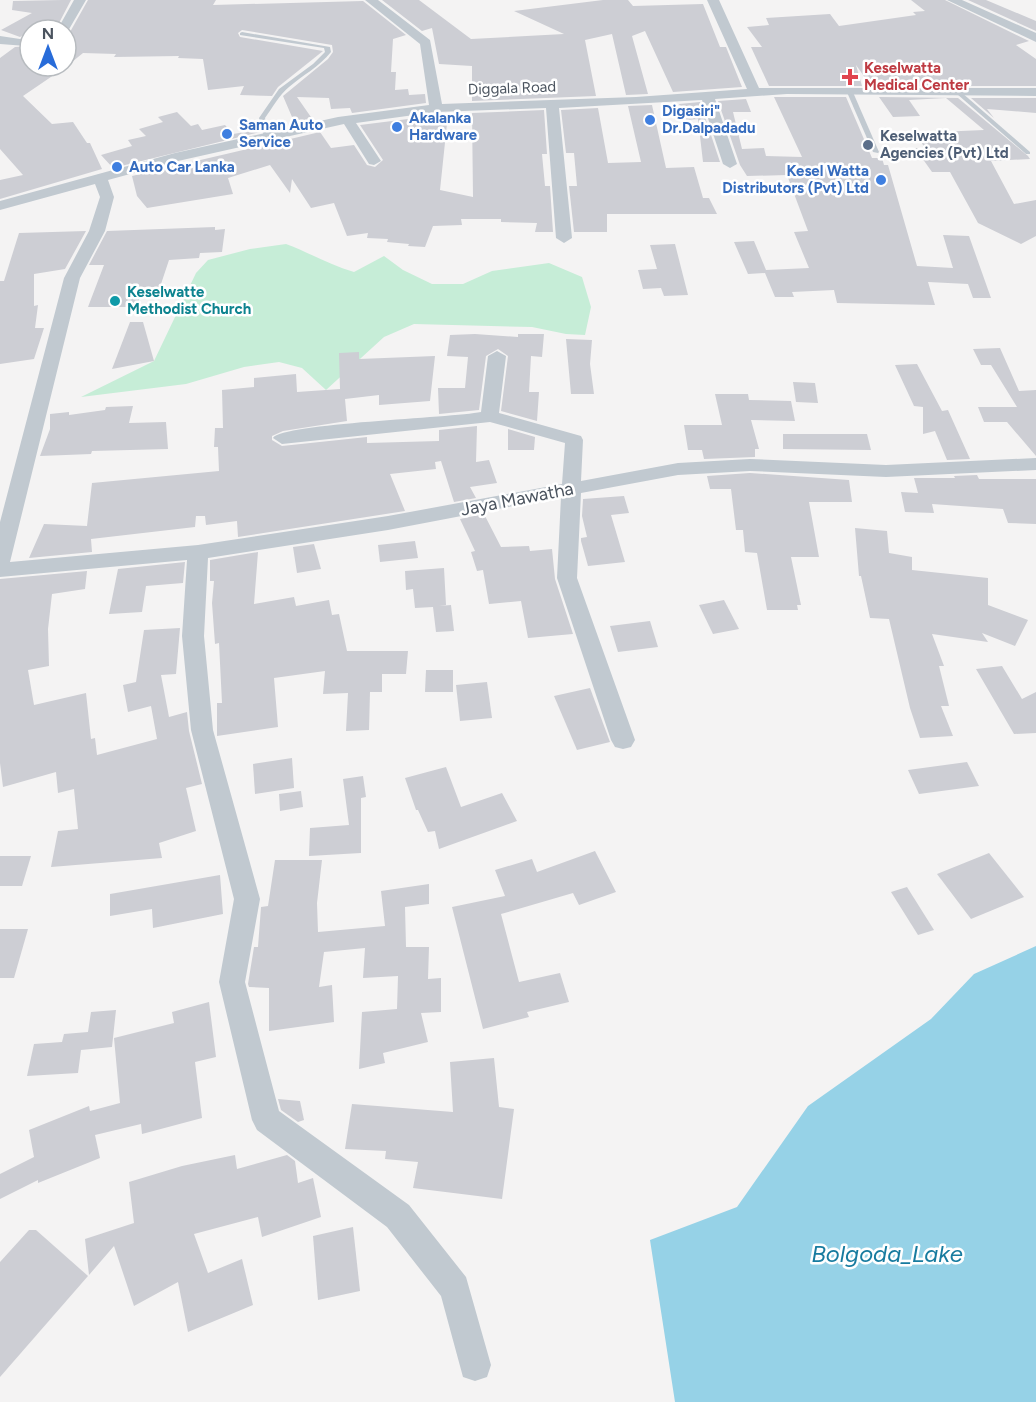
<svg xmlns="http://www.w3.org/2000/svg" width="1036" height="1402" font-family="Figtree,sans-serif">
	<style>
		.green { fill: #c6edd7 }
		.water { fill: #96d2e7 }
		.building { fill: #cdced4 }
		.lines { fill: none; stroke-linecap: round; stroke-linejoin: round }
		.service { fill: #c1c9d0; fill-rule: evenodd }
		.minor { fill: #c1c9d0; fill-rule: evenodd }
		.health-dot { fill: #e0444e; stroke: #fff; stroke-width: 2 }
		.shop-dot { fill: #3f7fe0; stroke: #fff; stroke-width: 2 }
		.service-dot { fill: #5c6f8a; stroke: #fff; stroke-width: 2 }
		.culture-dot { fill: #0f9aa8; stroke: #fff; stroke-width: 2 }
		.labels { text-anchor: middle; dominant-baseline: central; stroke-width: 5; stroke-linejoin: round; paint-order: stroke }
		.far-health-label { font-size: 15px; font-weight: bold; fill: #be3a42; stroke: #fff; text-anchor: start }
		.far-street-label { font-size: 15px; fill: #4b545f; stroke: #fff }
		.far-shop-label { font-size: 15px; font-weight: bold; fill: #366cbe; stroke: #fff; text-anchor: start }
		.far-service-label { font-size: 15px; font-weight: bold; fill: #4e5e75; stroke: #fff; text-anchor: start }
		.far-culture-label { font-size: 15px; font-weight: bold; fill: #0d838f; stroke: #fff; text-anchor: start }
		.street-label { font-size: 18px; fill: #4b545f; stroke: #fff }
		.near-water-label { font-size: 24px; font-style: italic; fill: #177b9f; stroke: #fff }
	</style>
	<rect width="100%" height="100%" fill="#f4f3f3"/>
	<path class="green" d="M 286,244 C 310,253 330,265 354,272 L 384,256 L 403,270 L 432,284 L 463,284 L 492,271 L 549,263 L 582,277 L 591,307 L 585,335 L 566,334 L 532,327 L 414,324 L 384,337 L 326,390 L 302,368 L 279,362 L 244,367 L 186,384 L 81,397 L 154,361 L 196,273 L 208,260 L 250,249 Z"/>
	<polygon class="water" points="1036,946 1036,1402 675,1402 650,1240 737,1207 808,1106 931,1019 974,974"/>
	<g class="building">
		<polygon points="62,0 71,0 59,23 40,24 20,37 1,30 32,13 12,10 13,1"/>
		<polygon points="88,0 216,0 213,5 363,1 406,35 393,39 391,72 396,72 395,90 408,89 409,95 425,94 426,103 352,113 350,108 331,109 329,98 297,97 313,120 295,124 283,96 328,59 333,52 332,45 242,30 238,33 240,37 323,51 278,87 272,96 240,95 244,86 208,90 203,59 178,58 179,56 114,57 116,54 83,53 67,66 23,96 52,124 73,122 87,143 90,143 102,169 0,199 0,180 23,175 0,149 0,58 15,47 30,46 30,66 66,66 66,33 70,32"/>
		<polygon points="382,0 419,0 471,39 564,34 514,11 603,0 628,0 633,6 703,4 720,47 726,47 742,87 673,92 645,31 632,36 648,94 626,95 612,34 585,40 596,96 472,101 472,66 439,64 432,28 422,31"/>
		<polygon points="911,0 945,0 1029,41 1016,45 1036,59 1036,86 871,86 856,65 862,86 769,86 751,47 762,47 747,27 769,25 766,18 830,14 839,26 916,15 913,12 925,11"/>
		<polygon points="968,0 986,0 1036,21 1036,31"/>
		<polygon points="774,97 846,97 872,158 882,158 884,165 888,165 917,266 953,268 943,235 969,236 991,298 973,298 968,284 928,282 935,305 837,303 834,290 792,292 794,297 775,297 765,273 748,274 734,242 754,241 766,270 809,268 794,232 808,231 787,175 747,176 740,165 718,101 746,99 751,112 733,112 742,149 764,148 766,156 802,157"/>
		<polygon points="879,97 958,98 1028,156 1030,159 991,161 1014,204 1036,200 1036,236 1021,244 978,223 950,172 932,172 915,148 925,148 915,133 984,130 946,98 909,100 920,116 893,117"/>
		<polygon points="971,98 1036,98 1036,113 987,109 994,118"/>
		<polygon points="700,102 720,162 703,162 698,119 686,120 679,104"/>
		<polygon points="652,105 666,168 694,167 703,198 709,198 717,214 607,214 607,232 574,232 569,186 577,186 574,153 566,153 561,110 598,108 608,163 641,162 628,106"/>
		<polygon points="544,110 547,154 542,154 545,186 550,186 553,232 535,232 537,223 501,222 501,219 461,219 462,225 433,226 425,247 408,246 409,244 387,242 388,239 367,238 368,233 347,236 334,203 311,208 292,179 290,193 270,165 228,178 233,194 147,208 137,196 132,176 320,132 331,148 354,145 367,165 375,167 383,160 360,125 448,114 440,190 473,197 472,113"/>
		<polygon points="177,112 191,126 198,124 202,130 225,125 233,134 258,130 260,132 113,168 101,155 132,146 128,140 146,136 139,129 163,122 158,117"/>
		<polygon points="215,227 215,230 225,229 222,252 200,253 199,258 169,260 160,287 143,287 137,307 88,307 104,265 89,265 107,231"/>
		<polygon points="86,231 65,269 34,274 34,306 38,305 35,328 44,328 34,359 0,364 0,281 4,281 19,233"/>
		<polygon points="675,244 688,295 664,296 661,288 643,289 638,270 657,269 650,245"/>
		<polygon points="130,322 143,322 154,361 112,369"/>
		<polygon points="475,334 518,337 518,334 544,334 542,357 531,356 529,392 539,392 537,421 501,411 508,356 498,349 486,356 479,410 439,414 438,388 465,388 468,357 447,356 450,335"/>
		<polygon points="566,339 592,340 590,364 594,394 571,394"/>
		<polygon points="1000,348 1019,391 1036,390 1036,456 1007,422 984,422 978,407 1017,407 991,365 981,365 973,349"/>
		<polygon points="359,352 359,359 435,356 430,401 379,405 379,395 345,399 347,421 283,431 272,436 272,440 282,446 367,437 367,443 439,441 439,430 477,426 476,462 489,460 497,483 470,487 476,498 454,502 441,461 435,462 436,469 390,474 405,511 238,537 237,521 206,525 205,516 196,516 195,527 91,539 92,552 29,558 44,524 87,526 92,483 219,471 218,447 214,447 215,428 223,428 222,390 254,387 254,378 296,374 297,392 340,389 339,353"/>
		<polygon points="917,364 942,411 948,410 970,459 947,460 935,431 923,434 923,407 914,406 895,365"/>
		<polygon points="793,382 815,383 818,403 796,402"/>
		<polygon points="715,394 748,394 749,400 791,401 795,421 751,420 759,449 755,449 755,457 704,459 702,450 688,450 684,425 722,425"/>
		<polygon points="133,406 129,423 166,422 168,449 92,451 91,454 40,456 50,429 50,414 69,412 69,415 105,410 106,407"/>
		<polygon points="508,429 535,437 534,450 508,450"/>
		<polygon points="783,434 867,434 871,450 783,449"/>
		<polygon points="750,473 849,480 852,502 809,502 819,557 791,557 801,605 797,605 798,610 767,610 757,553 745,552 743,530 736,530 731,489 710,489 707,476"/>
		<polygon points="977,475 979,479 1036,479 1036,524 1008,523 1003,509 932,504 934,513 905,512 901,492 918,493 914,478 955,478 954,476"/>
		<polygon points="624,496 629,513 611,515 625,562 588,566 581,541 581,538 587,537 582,516 583,499"/>
		<polygon points="484,514 501,547 529,546 530,551 552,549 555,579 573,634 528,638 521,601 489,604 483,570 477,571 471,552 475,551 460,519"/>
		<polygon points="855,528 887,531 889,553 912,557 912,570 988,578 988,605 1028,620 1015,646 982,633 988,642 932,634 944,666 939,666 949,706 941,706 953,736 920,738 910,708 889,619 870,618 861,576 859,576"/>
		<polygon points="415,541 418,558 380,562 378,545"/>
		<polygon points="314,544 321,569 297,573 293,547"/>
		<polygon points="258,552 254,604 294,597 296,606 329,600 332,615 339,614 347,651 408,651 406,674 382,674 382,692 370,692 369,730 346,731 348,693 323,694 325,671 274,678 278,727 217,736 217,703 222,703 219,643 215,644 212,603 214,581 210,581 210,560"/>
		<polygon points="185,562 183,583 146,586 142,612 109,614 118,569"/>
		<polygon points="444,568 446,605 439,606 451,605 454,631 436,632 433,607 415,608 413,589 406,590 405,571"/>
		<polygon points="87,571 85,589 52,594 48,629 49,666 28,670 34,705 86,693 91,739 95,738 97,755 157,739 151,706 128,712 123,685 136,682 144,630 180,628 176,674 161,675 169,717 187,712 189,731 202,784 186,788 196,831 159,843 162,858 51,867 58,831 78,829 74,789 58,793 56,772 3,787 0,763 0,579"/>
		<polygon points="724,600 739,629 713,634 699,605"/>
		<polygon points="650,621 658,647 618,652 610,626"/>
		<polygon points="1002,666 1022,699 1036,692 1036,733 1014,734 976,669"/>
		<polygon points="426,670 453,670 453,692 425,692"/>
		<polygon points="487,682 492,718 460,721 456,685"/>
		<polygon points="590,688 610,742 577,750 554,696"/>
		<polygon points="292,758 294,788 255,794 253,764"/>
		<polygon points="967,762 979,786 919,794 908,770"/>
		<polygon points="446,767 461,807 502,793 517,821 439,849 435,831 428,832 418,810 416,810 405,778"/>
		<polygon points="363,776 366,797 361,798 361,853 309,856 310,828 349,825 343,779"/>
		<polygon points="301,791 303,807 280,811 279,794"/>
		<polygon points="595,851 616,892 579,905 573,893 501,914 519,982 560,973 569,1002 527,1012 529,1017 483,1029 452,907 505,896 495,870 532,859 537,872"/>
		<polygon points="989,853 1024,897 971,919 937,874"/>
		<polygon points="0,856 31,856 22,886 0,886"/>
		<polygon points="275,860 322,860 317,903 318,932 385,926 381,891 429,884 429,904 405,907 406,947 429,947 428,979 441,978 441,1012 421,1013 428,1042 383,1053 385,1063 359,1069 362,1012 397,1009 398,976 363,978 365,948 324,952 319,987 332,985 334,1022 269,1031 269,988 249,987 248,984 254,947 258,947 261,907 268,906"/>
		<polygon points="220,875 223,914 153,928 152,909 110,916 110,894"/>
		<polygon points="907,887 934,930 918,935 891,892"/>
		<polygon points="0,929 28,929 14,978 0,978"/>
		<polygon points="209,1002 216,1057 195,1062 202,1118 142,1134 141,1124 95,1135 100,1158 38,1183 38,1180 0,1199 0,1174 34,1157 29,1130 89,1106 90,1111 120,1103 114,1038 174,1023 172,1012"/>
		<polygon points="116,1010 112,1047 81,1050 78,1073 27,1076 34,1044 62,1042 64,1034 88,1032 91,1012"/>
		<polygon points="494,1058 499,1107 514,1109 502,1199 413,1188 418,1162 385,1159 386,1151 345,1149 352,1104 453,1112 450,1062"/>
		<polygon points="278,1099 300,1101 304,1120 298,1122 281,1110"/>
		<polygon points="235,1155 237,1169 287,1155 295,1161 298,1183 313,1178 321,1217 262,1237 258,1217 194,1234 208,1273 242,1259 253,1305 188,1332 178,1282 134,1306 114,1246 89,1275 85,1239 134,1223 129,1182 182,1166"/>
		<polygon points="353,1227 360,1291 318,1300 313,1236"/>
		<polygon points="29,1230 36,1230 88,1276 0,1377 0,1262"/>
	</g>
	<g class="lines">
		<g class="service">
			<path d="M 242,32 L 330,47 L 331,52 C 319,67 303,75 289,87 C 279,95 273,107 265,118 L 270,137 L 267,139 L 264,137 L 259,118 L 279,89 L 313,64 L 325,52 L 324,48 L 240,35 L 240,33 Z"/>
			<polygon points="849,88 852,90 879,152 878,153 873,152 846,90"/>
			<polygon points="957,92 961,92 1030,152 1030,154 1026,154 957,94"/>
		</g>
		<g class="minor">
			<polygon points="74,0 86,0 68,31 35,30 41,26 60,25"/>
			<path d="M 365,0 L 378,0 L 430,40 L 442,104 L 636,97 L 747,89 L 707,0 L 719,0 L 759,88 L 1036,88 L 1036,96 L 787,94 L 715,99 L 737,164 L 730,168 L 723,164 L 702,100 L 559,108 L 572,238 L 564,243 L 556,238 L 546,108 L 436,112 L 356,123 L 381,161 L 374,165 L 369,164 L 344,124 L 178,161 L 108,180 L 114,197 L 105,231 L 80,278 L 10,562 L 198,545 L 388,516 L 562,484 L 565,443 L 490,422 L 282,444 L 273,438 C 283,423 452,418 481,412 L 488,356 L 497,351 L 506,356 L 499,413 L 581,436 L 583,440 L 581,481 L 678,463 L 750,459 L 886,465 L 1036,458 L 1036,470 L 886,477 L 750,471 L 678,475 L 581,493 L 577,578 L 635,740 L 631,747 L 623,749 L 615,747 L 611,740 L 557,578 L 561,497 L 388,530 L 208,558 L 204,636 L 213,730 L 260,899 L 245,982 L 279,1111 L 409,1205 L 466,1277 L 491,1365 L 487,1377 L 475,1381 L 463,1377 L 441,1296 L 387,1227 L 257,1130 L 252,1120 L 219,982 L 234,899 L 191,730 L 182,636 L 187,560 L 0,577 L 0,522 L 64,278 L 89,231 L 100,197 L 95,184 L 0,210 L 0,201 L 175,153 L 338,117 L 429,105 L 420,44 Z"/>
			<polygon points="947,0 962,0 1036,33 1036,42"/>
			<polygon points="30,34 30,43 26,46 0,44 0,36 20,39"/>
		</g>
	</g>
	<path class="health-dot" d="M847 68h6v6h6v6h-6v6h-6v-6h-6v-6h6z"/>
	<g class="shop-dot">
		<circle cx="650" cy="120" r="6"/>
		<circle cx="397" cy="127" r="6"/>
		<circle cx="227" cy="134" r="6"/>
		<circle cx="117" cy="167" r="6"/>
		<circle cx="881" cy="180" r="6"/>
	</g>
	<circle class="service-dot" cx="868" cy="145" r="6"/>
	<circle class="culture-dot" cx="115" cy="301" r="6"/>
	<g class="labels">
		<g class="far-health-label">
			<text x="864" y="68">Keselwatta<tspan x="864" dy="17">Medical Center</tspan></text>
		</g>
		<g class="far-street-label">
			<text transform="translate(512 88) rotate(-2)">Diggala Road</text>
		</g>
		<g class="far-shop-label">
			<text x="662" y="111">Digasiri"<tspan x="662" dy="17">Dr.Dalpadadu</tspan></text>
			<text x="409" y="118">Akalanka<tspan x="409" dy="17">Hardware</tspan></text>
			<text x="239" y="125">Saman Auto<tspan x="239" dy="17">Service</tspan></text>
			<text x="129" y="167">Auto Car Lanka</text>
			<text x="869" y="171" text-anchor="end">Kesel Watta<tspan x="869" dy="17">Distributors (Pvt) Ltd</tspan></text>
		</g>
		<g class="far-service-label">
			<text x="880" y="136">Keselwatta<tspan x="880" dy="17">Agencies (Pvt) Ltd</tspan></text>
		</g>
		<g class="far-culture-label">
			<text x="127" y="292">Keselwatte<tspan x="127" dy="17">Methodist Church</tspan></text>
		</g>
		<g class="street-label">
			<text transform="translate(517 499) rotate(-11)">Jaya Mawatha</text>
		</g>
		<g class="near-water-label">
			<text x="887" y="1253">Bolgoda_Lake</text>
		</g>
	</g>
	<g transform="translate(48 48)"><circle r="28" fill="#ffffff" stroke="#b7bbbf" stroke-width="1.5"/>
	<path d="M0-4.5L10 22L0 15L-10 22Z" fill="#286cd9"/>
	<text y="-9" font-size="16" font-weight="bold" text-anchor="middle" fill="#4b545f">N</text>
	</g>
</svg>
